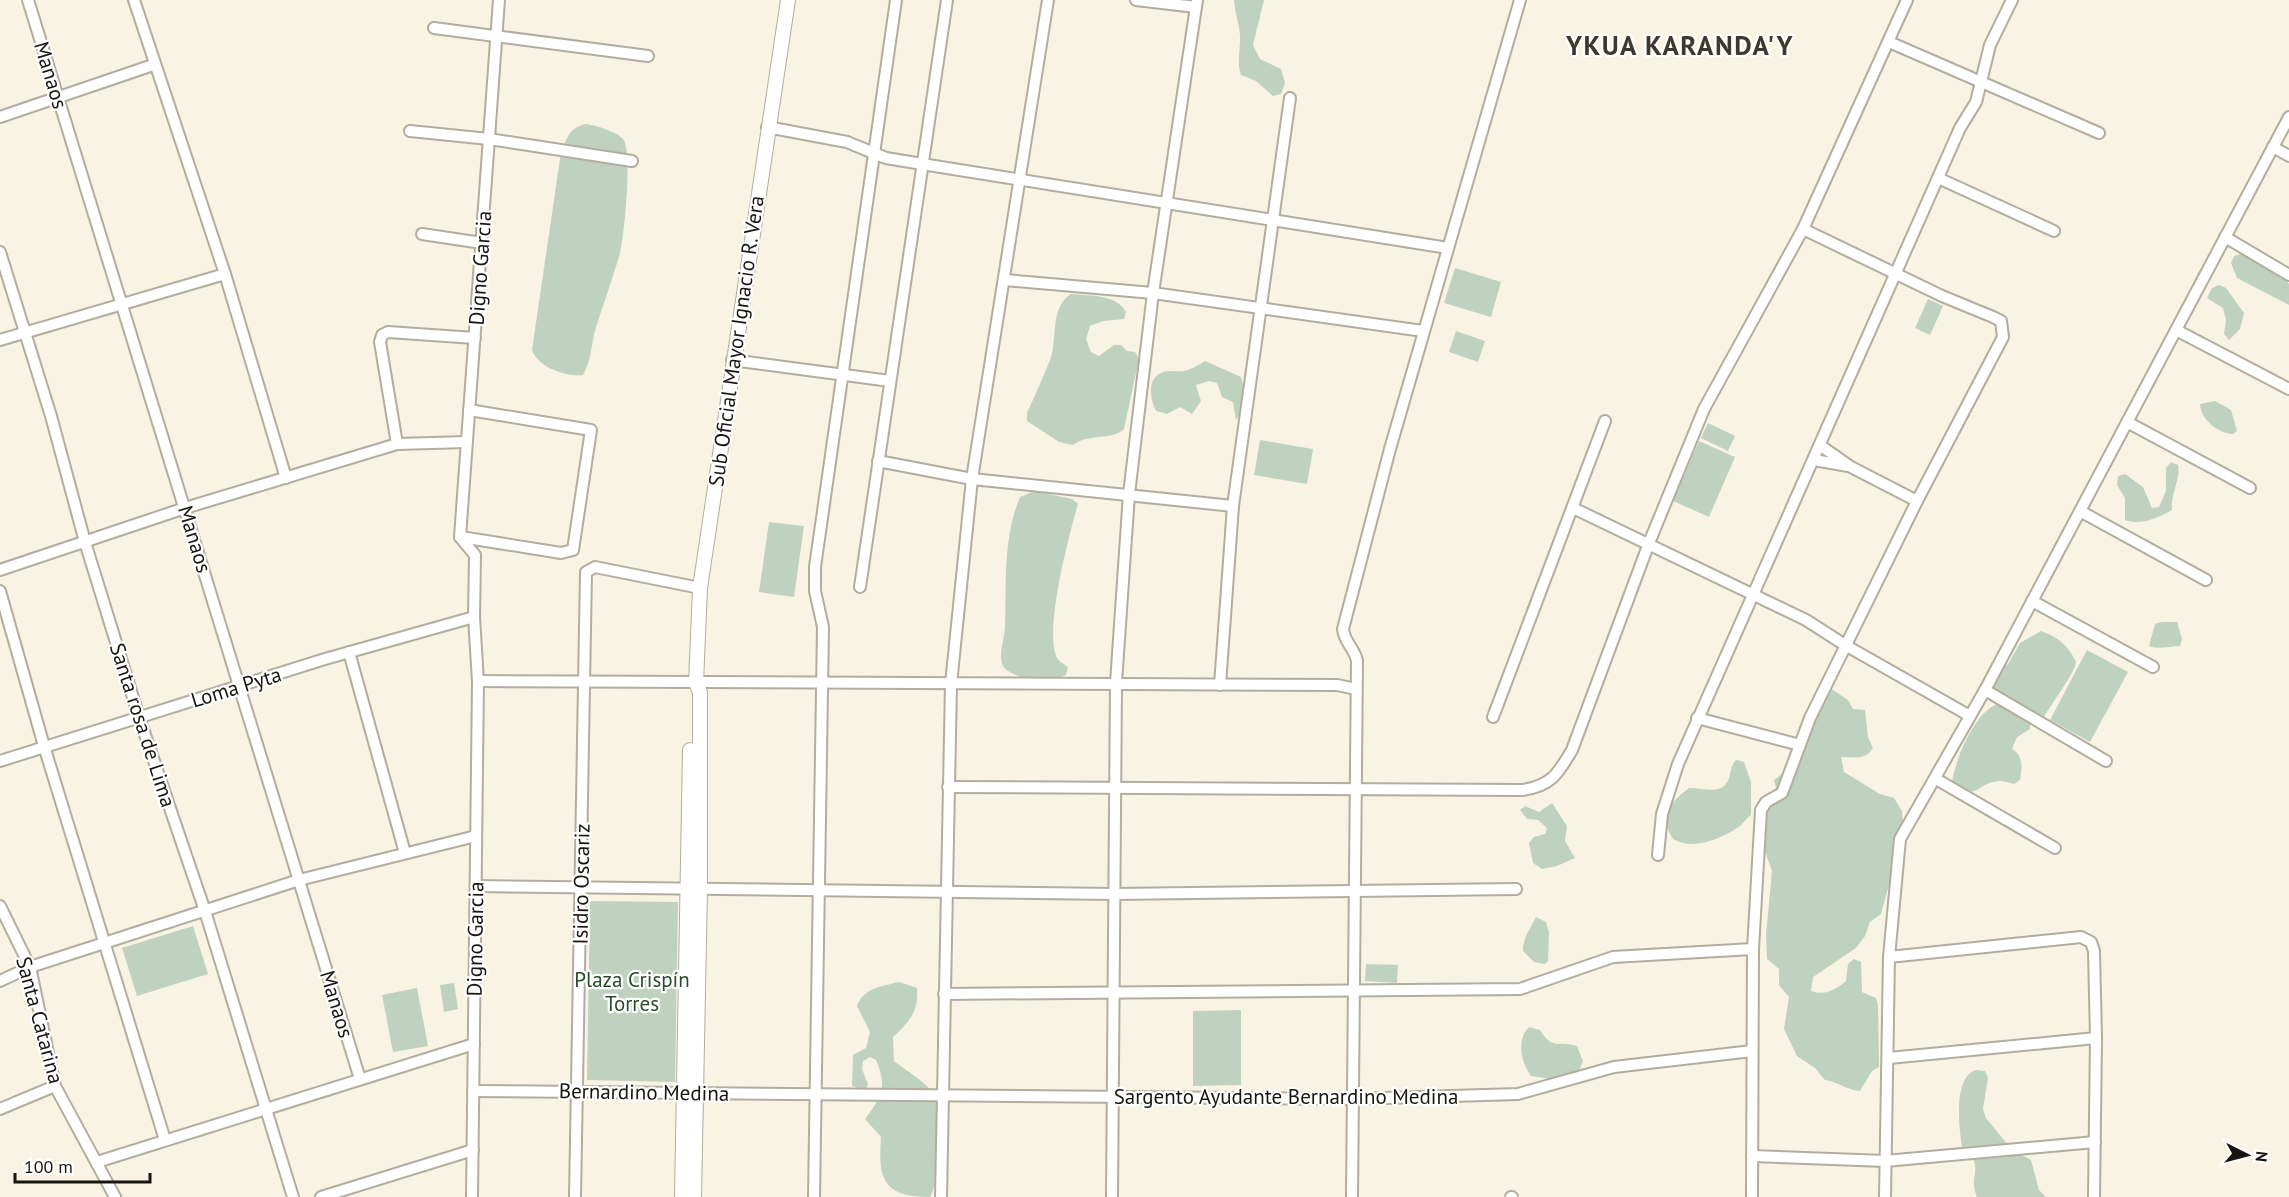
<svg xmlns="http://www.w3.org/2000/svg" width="2289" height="1197" font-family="'PT Sans',sans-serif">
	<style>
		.green { fill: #bfd2bf }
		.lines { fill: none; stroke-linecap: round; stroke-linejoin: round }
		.street-casing { stroke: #b2ad9f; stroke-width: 14 }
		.secondary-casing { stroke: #b2ad9f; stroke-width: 16 }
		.street { stroke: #fff; stroke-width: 10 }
		.secondary { stroke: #fff; stroke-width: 14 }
		.labels { text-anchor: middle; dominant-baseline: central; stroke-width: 4.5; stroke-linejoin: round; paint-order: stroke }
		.street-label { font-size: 21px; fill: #171510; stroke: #fff }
		.park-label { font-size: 21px; fill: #284c2a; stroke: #fff }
		.district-label { font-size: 27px; font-weight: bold; letter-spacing: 1.5px; fill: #3e392e; stroke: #fff }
	</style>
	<rect width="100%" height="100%" fill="#f9f3e4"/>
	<g class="green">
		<path d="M 1234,0 L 1264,0 L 1253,45 L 1260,59 L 1281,69 L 1285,83 L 1281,94 L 1273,96 L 1256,81 L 1241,75 C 1236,62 1241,48 1240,35 C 1239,23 1235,13 1234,0 Z"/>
		<path d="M 586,124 C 595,125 617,132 623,139 C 633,150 624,238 620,253 C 613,278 604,302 596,327 C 591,344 592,359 583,375 C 566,377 537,367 532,350 L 560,159 C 565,142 567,128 586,124 Z"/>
		<polygon points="2241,254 2275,266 2289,284 2289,305 2237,278 2231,263 2234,256"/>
		<polygon points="1455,268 1501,282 1491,317 1444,303"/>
		<polygon points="2219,285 2226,288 2244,313 2240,329 2229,340 2224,334 2226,320 2223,308 2207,298 2212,288"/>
		<path d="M 1071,294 C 1089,296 1117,294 1126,312 L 1124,319 L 1103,321 L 1090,326 L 1086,339 L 1091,352 L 1099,356 L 1114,345 L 1121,345 L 1127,351 L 1135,352 L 1139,359 L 1124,429 C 1111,441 1089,433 1073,445 L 1059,442 L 1027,421 L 1027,413 C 1035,395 1043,378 1050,360 C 1058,339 1049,308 1071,294 Z"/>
		<polygon points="1928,299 1943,306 1930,335 1915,328"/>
		<polygon points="1456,331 1485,341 1478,362 1449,352"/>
		<path d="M 1205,361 L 1241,377 C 1245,390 1245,409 1236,420 L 1233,402 L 1222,397 L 1217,383 L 1209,381 L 1196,385 L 1201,401 L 1192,414 L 1180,407 L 1167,414 L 1156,411 C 1149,396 1146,373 1169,371 C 1175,371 1182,372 1188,370 C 1194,368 1199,364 1205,361 Z"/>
		<path d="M 2215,401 L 2231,410 L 2237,431 L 2233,434 C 2219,434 2200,419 2200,404 Z"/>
		<polygon points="1708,423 1735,436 1728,451 1701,438"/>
		<polygon points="1260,440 1313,449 1307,484 1254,475"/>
		<polygon points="1699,441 1735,457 1709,517 1673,501"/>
		<path d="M 2171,462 L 2178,465 C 2181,479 2170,494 2172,510 C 2158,518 2140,526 2125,520 L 2125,498 L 2117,485 L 2118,476 L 2125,474 L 2143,487 L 2152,508 L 2159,507 L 2166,491 L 2166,468 Z"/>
		<path d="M 1035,491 L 1072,499 L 1078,504 C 1069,535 1045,626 1056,656 C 1059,662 1063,663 1068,667 L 1066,675 C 1045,683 1034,685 1014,674 C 1010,672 1005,670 1003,666 C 998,656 1004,639 1005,629 C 1007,582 1002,542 1020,497 Z"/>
		<polygon points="769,522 804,526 794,597 759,592"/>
		<path d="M 2162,622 L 2177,622 L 2182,639 L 2180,646 C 2171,646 2158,650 2149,646 L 2155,624 Z"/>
		<path d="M 2041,631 C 2058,637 2068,645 2076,662 C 2075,673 2051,704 2044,717 L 2015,708 L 2030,722 L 2030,729 L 2017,737 L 2012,749 C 2024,756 2022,768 2020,780 L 2014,784 C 2010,783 2004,781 2000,781 C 1976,782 1978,803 1952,783 C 1955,759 1975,711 1999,703 L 1993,688 L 1997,674 L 2008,664 L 2020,643 Z"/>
		<polygon points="2087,650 2128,672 2090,742 2050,720"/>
		<path d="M 1830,688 L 1848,700 L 1853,709 L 1865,710 L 1868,737 L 1873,748 C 1865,761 1853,757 1841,757 L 1844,772 L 1880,794 L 1894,798 L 1902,811 L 1903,826 L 1894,838 L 1891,877 L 1881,914 L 1870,922 L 1865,936 L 1856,948 L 1813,977 L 1811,991 C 1825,996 1835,990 1846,981 L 1848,964 L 1854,959 L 1861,962 L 1862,992 L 1876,998 L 1878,1005 L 1879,1067 L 1872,1071 L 1860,1091 C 1849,1091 1838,1082 1825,1080 L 1815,1068 L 1797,1056 L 1784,1029 L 1789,997 L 1779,985 L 1779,969 L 1767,959 L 1766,935 L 1772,871 L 1764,849 L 1763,825 L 1764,809 L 1776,788 L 1774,780 L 1795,764 Z"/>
		<path d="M 1736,760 L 1744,762 L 1751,782 L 1751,815 C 1745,819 1743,825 1737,828 C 1720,839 1692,851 1673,839 C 1659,817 1670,802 1689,788 C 1702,787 1723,797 1729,778 C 1731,771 1731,766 1736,760 Z"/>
		<polygon points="1552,803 1567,826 1565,841 1575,858 1557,866 1542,869 1533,863 1529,843 1534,837 1545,834 1547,828 1538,820 1527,819 1520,810 1525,806 1539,812"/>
		<polygon points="590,901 678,902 675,1082 587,1080"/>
		<path d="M 1536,917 L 1546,922 L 1549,933 L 1548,961 L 1545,964 L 1534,962 L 1523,951 C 1522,940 1531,927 1536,917 Z"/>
		<polygon points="193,926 208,974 137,996 122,948"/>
		<polygon points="1366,964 1398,965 1397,983 1365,981"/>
		<path d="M 899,982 L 917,988 C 919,1012 909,1022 893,1037 L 894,1061 C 903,1068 928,1084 933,1093 C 942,1107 940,1184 930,1197 C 882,1197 878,1178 881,1137 L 865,1119 C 881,1098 888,1087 876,1060 L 870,1057 L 863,1061 L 862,1069 L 868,1084 L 865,1091 L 852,1086 L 853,1055 L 866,1048 L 870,1032 L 857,1006 C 863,988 883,986 899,982 Z"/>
		<polygon points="454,983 458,1009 444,1012 440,985"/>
		<polygon points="417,988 428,1046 393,1052 382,995"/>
		<polygon points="1241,1010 1241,1085 1193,1086 1193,1011"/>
		<path d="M 1529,1027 L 1540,1030 C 1553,1051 1558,1040 1577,1046 L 1583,1061 L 1577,1076 L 1563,1081 L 1531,1076 C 1521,1062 1516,1040 1529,1027 Z"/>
		<path d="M 1976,1070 L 1985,1071 L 1988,1078 L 1983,1109 L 1986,1118 L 2012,1150 L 2031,1160 L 2039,1190 L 2046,1197 L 1977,1197 C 1967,1175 1987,1167 1962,1147 C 1959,1127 1953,1077 1976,1070 Z"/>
	</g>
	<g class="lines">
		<g class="street-casing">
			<g id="street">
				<polyline points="28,0 360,1079"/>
				<polyline points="134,0 225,274 286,478"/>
				<polyline points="1136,0 1196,7"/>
				<polyline points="434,28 648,56"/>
				<polyline points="1889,42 2099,133"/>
				<polyline points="0,117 153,65"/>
				<polyline points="767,127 847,142 886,158 922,164 1448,248"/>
				<polyline points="410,131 489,139 632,161"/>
				<polyline points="2273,147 2289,156"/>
				<polyline points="1938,178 2054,231"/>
				<polyline points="422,234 482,243"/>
				<polyline points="2225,237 2289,275"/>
				<polyline points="0,252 51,416 85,542 139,717 205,911 293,1197"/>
				<polyline points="1005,280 1153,293 1423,331"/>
				<polyline points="2176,330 2289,389"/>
				<polyline points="0,340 225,274"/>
				<polyline points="732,360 890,381"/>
				<polyline points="2127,422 2250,488"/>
				<polyline points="397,444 380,342 382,335 388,332 475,338"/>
				<polyline points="1821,446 1851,467 1917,501"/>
				<polyline points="1814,460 1848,466"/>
				<polyline points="878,461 972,479 1233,506"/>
				<polyline points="1573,508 1806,620 1845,645 1970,716"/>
				<polyline points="2080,511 2206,580"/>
				<polyline points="460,537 475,555 474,617 478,681 472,1197"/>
				<polyline points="460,537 499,0"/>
				<polyline points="461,537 561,553 573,550 591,430 469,410"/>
				<polyline points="0,570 185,508 397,444 467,442"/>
				<polyline points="860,587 947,0"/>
				<polyline points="0,591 44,746 165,1140"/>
				<polyline points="2032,601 2153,667"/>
				<polyline points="349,652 405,853"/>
				<polyline points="478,681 1337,685 1356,689"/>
				<polyline points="1220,685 1233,506 1290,98"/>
				<polyline points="1985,690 2106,761"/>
				<polyline points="1493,717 1605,421"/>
				<polyline points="1697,718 1800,745"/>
				<polyline points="0,761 325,659 474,617"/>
				<polyline points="1936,779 2055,848"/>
				<path d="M 948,787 L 1522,790 C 1551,786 1558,774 1572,750 L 1649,543 L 1704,409 L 1803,229 L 1907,0"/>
				<polyline points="1658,855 1662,814 1678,764 1960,128 1976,102 1990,45 2012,0"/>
				<polyline points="476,886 1115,894 1516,889"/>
				<polyline points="0,906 30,967 55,1086 115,1197"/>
				<polyline points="1889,957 2081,937 2091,942 2094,951 2096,1038 2094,1197"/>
				<polyline points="0,981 30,967 299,880 476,836"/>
				<polyline points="944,994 1520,989 1613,957 1753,949"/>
				<polyline points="1889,1058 2096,1038"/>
				<polyline points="473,1091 1352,1099 1518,1094 1614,1067 1752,1051"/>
				<polyline points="0,1109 55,1086"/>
				<polyline points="1752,1156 1885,1161 2095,1142"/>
				<polyline points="97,1162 474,1044"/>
				<polyline points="321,1197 473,1150"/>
				<polyline points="575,1197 586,572 595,567 700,588"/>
				<polyline points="814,1197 823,627 815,591 815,567 896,0"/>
				<polyline points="941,1197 951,684 972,479 1048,0"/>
				<polyline points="1112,1197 1116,683 1129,494 1153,293 1197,0"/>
				<path d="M 1352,1197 L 1357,661 C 1355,649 1344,642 1343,629 L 1390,449 L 1520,0"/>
				<polyline points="1511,1197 1512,1197"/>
				<polyline points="1752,1197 1753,949 1761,810 1766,802 1782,793 1810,718 1917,501 2003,337 2001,321 1993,317 1942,296 1803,229"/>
				<polyline points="1885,1197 1889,957 1900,839 1985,690 2289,117"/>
			</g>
		</g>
		<g class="secondary-casing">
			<g id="secondary">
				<polyline points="682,1197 690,750"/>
				<polyline points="694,1197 700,889 700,692 696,683 700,588 788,0"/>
			</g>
		</g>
		<use href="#street" class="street"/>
		<use href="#secondary" class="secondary"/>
	</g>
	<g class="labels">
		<g class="street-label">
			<text transform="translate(51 75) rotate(73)">Manaos</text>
			<text transform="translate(480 268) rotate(-86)">Digno Garcia</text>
			<text transform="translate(736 341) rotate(-82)">Sub Oficial Mayor Ignacio R. Vera</text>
			<text transform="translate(195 539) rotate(73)">Manaos</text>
			<text transform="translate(236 687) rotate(-17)">Loma Pyta</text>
			<text transform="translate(143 725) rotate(72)">Santa rosa de Lima</text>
			<text transform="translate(581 884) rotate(-89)">Isidro Oscariz</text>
			<text transform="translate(475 939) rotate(-89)">Digno Garcia</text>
			<text transform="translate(337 1004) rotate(73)">Manaos</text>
			<text transform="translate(40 1020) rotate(75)">Santa Catarina</text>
			<text transform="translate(644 1092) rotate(1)">Bernardino Medina</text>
			<text x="1286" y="1096">Sargento Ayudante Bernardino Medina</text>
		</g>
		<g class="park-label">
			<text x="632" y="979">Plaza Crispín<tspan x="632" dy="24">Torres</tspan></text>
		</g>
		<g class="district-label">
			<text x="1680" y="45">YKUA KARANDA'Y</text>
		</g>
	</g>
	<g transform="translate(2247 1155) rotate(96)" stroke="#ffffff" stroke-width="4.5" paint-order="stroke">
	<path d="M0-4.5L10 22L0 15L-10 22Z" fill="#171510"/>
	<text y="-9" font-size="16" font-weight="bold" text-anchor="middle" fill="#171510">N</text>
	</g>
	<path d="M15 1173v9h135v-9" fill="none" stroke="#171510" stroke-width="3"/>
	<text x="24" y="1173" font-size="18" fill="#171510" stroke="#ffffff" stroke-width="4.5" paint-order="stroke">100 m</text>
</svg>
